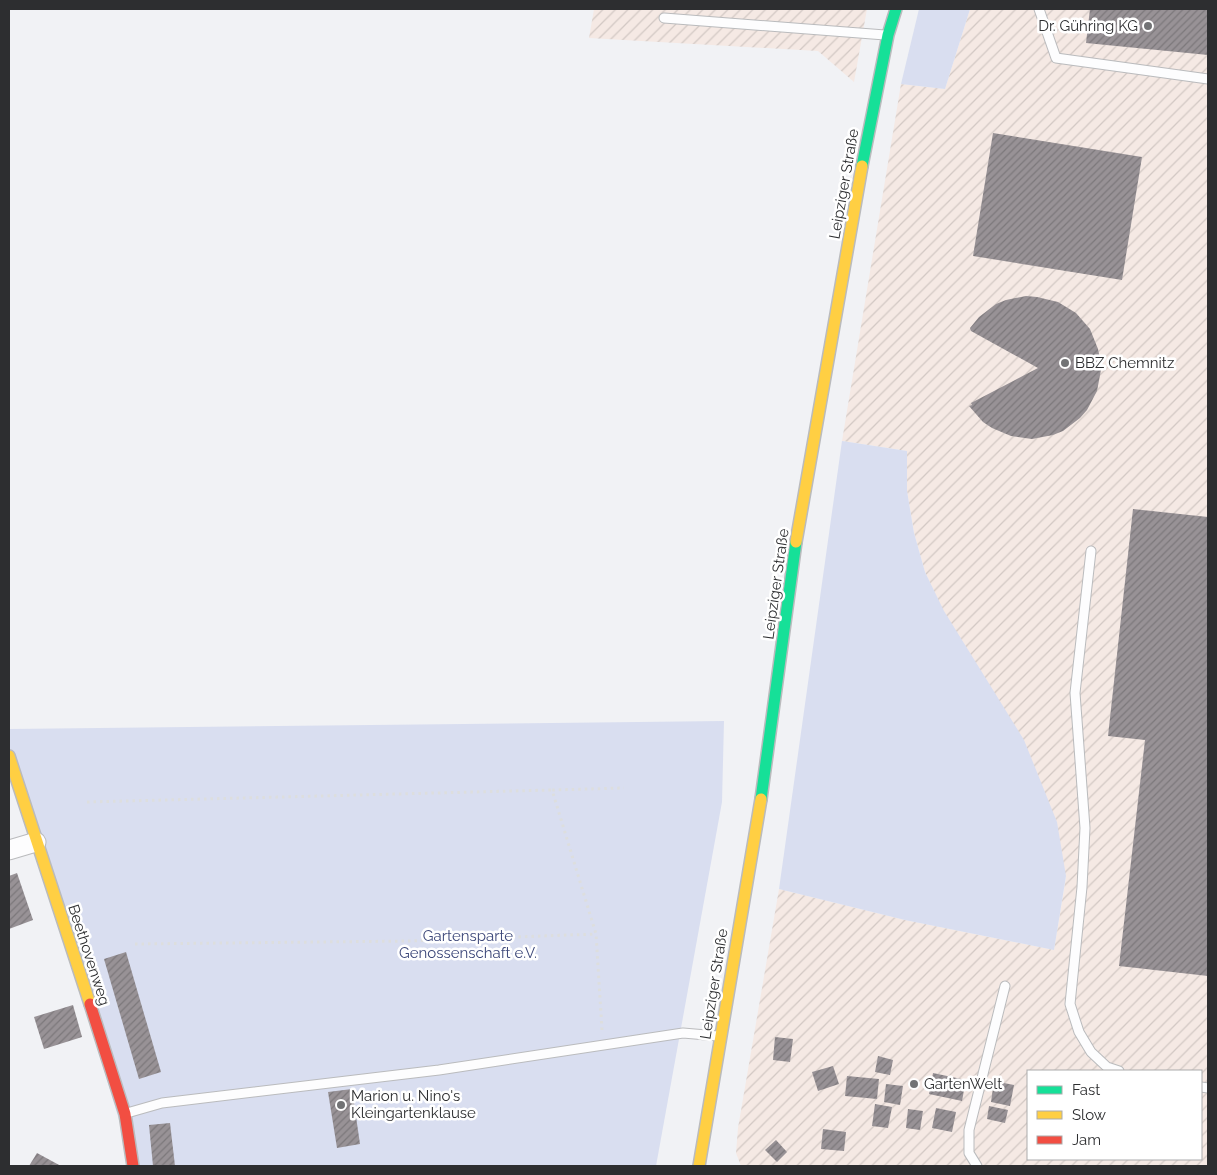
<svg xmlns="http://www.w3.org/2000/svg" width="1217" height="1175" font-family="Raleway,sans-serif">
	<style>
		.industrial { fill: url(#industrial-furrows); fill-rule: evenodd }
		.green { fill: #d9def0 }
		.building { fill: url(#building-hatch) }
		.lines { fill: none; stroke-linecap: round; stroke-linejoin: round }
		.lane-casing { stroke: #babbbd; stroke-width: 11 }
		.street-casing { stroke: #babbbd; stroke-width: 21 }
		.fast-casing { stroke: #babbbd; stroke-width: 14 }
		.slow-casing { stroke: #babbbd; stroke-width: 14 }
		.jam-casing { stroke: #babbbd; stroke-width: 14 }
		.path { stroke: #dddede; stroke-width: 3; stroke-dasharray: 2.5 4; stroke-linecap: butt }
		.lane { stroke: #fdfdfe; stroke-width: 9 }
		.street { stroke: #fdfdfe; stroke-width: 19 }
		.fast { stroke: #16e098; stroke-width: 11 }
		.slow { stroke: #ffcf43; stroke-width: 11 }
		.jam { stroke: #f24e42; stroke-width: 11 }
		.poi-dot { fill: #727375; stroke: #fff; stroke-width: 2 }
		.labels { text-anchor: middle; dominant-baseline: central; stroke-width: 5; stroke-linejoin: round; paint-order: stroke }
		.poi-label { font-size: 15px; fill: #2d2e30; stroke: #fff; text-anchor: start }
		.street-label { font-size: 15px; fill: #2d2e30; stroke: #fff }
		.park-label { font-size: 15px; fill: #3c4779; stroke: #fff }
	</style>
	<defs>
		<pattern id="industrial-furrows" width="10" height="10" patternUnits="userSpaceOnUse" patternTransform="scale(1.25)"><rect width="10" height="10" fill="#f5e9e4"/><path d="M-1 1l2-2M0 10L10 0M9 11l2-2" fill="none" stroke="#d2c8c4"/></pattern>
		<pattern id="building-hatch" width="6" height="6" patternUnits="userSpaceOnUse" patternTransform="scale(1.25)"><rect width="6" height="6" fill="#989296"/><path d="M-1 1l2-2M0 6l6-6M5 7l2-2" fill="none" stroke="#7c787b"/></pattern>
	</defs>
	<rect width="100%" height="100%" fill="#f1f2f5"/>
	<g class="industrial">
		<polygon points="594,9 867,9 854,82 818,51 589,38"/>
		<path d="M 970,9 L 1208,9 L 1208,1166 L 741,1166 L 736,1153 L 738,1128 L 779,889 L 905,920 L 1054,950 L 1066,877 L 925,572 L 914,533 L 907,491 L 907,451 L 842,441 L 901,84 L 945,89 ZM 1028,1071 L 1201,1071 L 1201,1159 L 1028,1159 Z"/>
	</g>
	<g class="green">
		<polygon points="919,9 970,9 945,89 901,84"/>
		<polygon points="842,441 907,451 907,491 914,533 925,572 944,611 1024,740 1057,822 1066,876 1054,950 905,920 779,889"/>
		<polygon points="724,721 722,802 656,1166 133,1166 9,756 9,729"/>
	</g>
	<g class="building">
		<polygon points="1090,9 1208,9 1208,55 1086,43"/>
		<polygon points="993,133 1142,157 1122,280 973,256"/>
		<polygon points="1026,296 1037,297 1058,302 1076,313 1090,329 1098,349 1100,359 1101,370 1097,391 1087,410 1080,418 1063,431 1053,435 1032,439 1011,436 992,428 983,422 969,406 972,405 971,403 1038,368 971,331 970,328 979,317 996,304 1006,300"/>
		<polygon points="1133,509 1208,517 1208,976 1119,966 1145,740 1108,736"/>
		<polygon points="17,873 33,920 9,929 9,876"/>
		<polygon points="126,952 161,1072 139,1079 104,959"/>
		<polygon points="73,1005 82,1037 44,1049 34,1017"/>
		<polygon points="775,1037 793,1039 790,1062 773,1060"/>
		<polygon points="878,1056 893,1060 890,1075 875,1072"/>
		<polygon points="833,1066 839,1084 818,1091 812,1072"/>
		<polygon points="933,1073 966,1080 962,1101 929,1094"/>
		<polygon points="847,1076 879,1079 877,1099 845,1096"/>
		<polygon points="994,1081 1014,1085 1010,1106 991,1102"/>
		<polygon points="886,1084 903,1086 900,1105 884,1102"/>
		<polygon points="352,1089 360,1144 337,1148 328,1092"/>
		<polygon points="875,1104 892,1107 888,1128 872,1126"/>
		<polygon points="989,1106 1008,1110 1005,1123 987,1119"/>
		<polygon points="936,1108 956,1112 952,1132 932,1128"/>
		<polygon points="908,1109 923,1111 920,1130 906,1128"/>
		<polygon points="170,1123 175,1166 153,1166 149,1125"/>
		<polygon points="823,1129 846,1132 844,1151 821,1149"/>
		<polygon points="776,1140 787,1152 777,1162 765,1150"/>
		<polygon points="37,1153 61,1166 29,1166"/>
	</g>
	<g class="lines">
		<g class="lane-casing">
			<g id="lane">
				<polyline points="1039,9 1056,58 1208,79"/>
				<polyline points="664,18 885,35"/>
				<polyline points="1091,551 1075,693 1085,828 1082,887 1070,1004 1079,1032 1091,1052 1107,1067 1119,1071"/>
				<polyline points="1201,1087 1208,1088"/>
				<polyline points="127,1113 162,1103 439,1070 683,1033 718,1036"/>
				<polyline points="977,1166 969,1153 969,1130 1005,986"/>
			</g>
		</g>
		<g class="street-casing">
			<polyline id="street" points="9,850 36,842"/>
		</g>
		<g class="fast-casing">
			<g id="fast">
				<polyline points="862,166 888,35 896,9"/>
				<polyline points="761,799 796,542"/>
			</g>
		</g>
		<g class="slow-casing">
			<g id="slow">
				<polyline points="796,542 862,166"/>
				<polyline points="9,756 90,1004"/>
				<polyline points="699,1166 761,799"/>
			</g>
		</g>
		<g class="jam-casing">
			<polyline id="jam" points="90,1004 125,1114 133,1166"/>
		</g>
		<g class="path">
			<polyline points="87,802 552,790"/>
			<polyline points="135,944 410,941 596,934"/>
			<polyline points="602,1030 596,934 552,790 624,788"/>
		</g>
		<use href="#lane" class="lane"/>
		<use href="#street" class="street"/>
		<use href="#fast" class="fast"/>
		<use href="#slow" class="slow"/>
		<use href="#jam" class="jam"/>
	</g>
	<g class="poi-dot">
		<circle cx="1148" cy="26" r="5"/>
		<circle cx="1065" cy="363" r="5"/>
		<circle cx="914" cy="1084" r="5"/>
		<circle cx="341" cy="1105" r="5"/>
	</g>
	<g class="labels">
		<g class="poi-label">
			<text x="1138" y="26" text-anchor="end">Dr. Gühring KG</text>
			<text x="1075" y="363">BBZ Chemnitz</text>
			<text x="924" y="1084">GartenWelt</text>
			<text x="351" y="1096">Marion u. Nino's<tspan x="351" dy="17">Kleingartenklause</tspan></text>
		</g>
		<g class="street-label">
			<text transform="translate(844 184) rotate(-80)">Leipziger Straße</text>
			<text transform="translate(776 584) rotate(-82)">Leipziger Straße</text>
			<text transform="translate(89 955) rotate(72)">Beethovenweg</text>
			<text transform="translate(714 984) rotate(-81)">Leipziger Straße</text>
		</g>
		<g class="park-label">
			<text x="468" y="936">Gartensparte<tspan x="468" dy="17">Genossenschaft e.V.</tspan></text>
		</g>
	</g>
	<rect width="1217" height="1175" fill="none" stroke="#2d2e30" stroke-width="20"/>
	<rect x="1027" y="1070" width="175" height="90" fill="#ffffff" stroke="#ababac"/>
	<rect x="1037" y="1086" width="25" height="8" fill="#16e098" stroke="#ababac"/>
	<text x="1072" y="1095" font-size="15" fill="#2d2e30">Fast</text>
	<rect x="1037" y="1111" width="25" height="8" fill="#ffcf43" stroke="#ababac"/>
	<text x="1072" y="1120" font-size="15" fill="#2d2e30">Slow</text>
	<rect x="1037" y="1136" width="25" height="8" fill="#f24e42" stroke="#ababac"/>
	<text x="1072" y="1145" font-size="15" fill="#2d2e30">Jam</text>
</svg>
